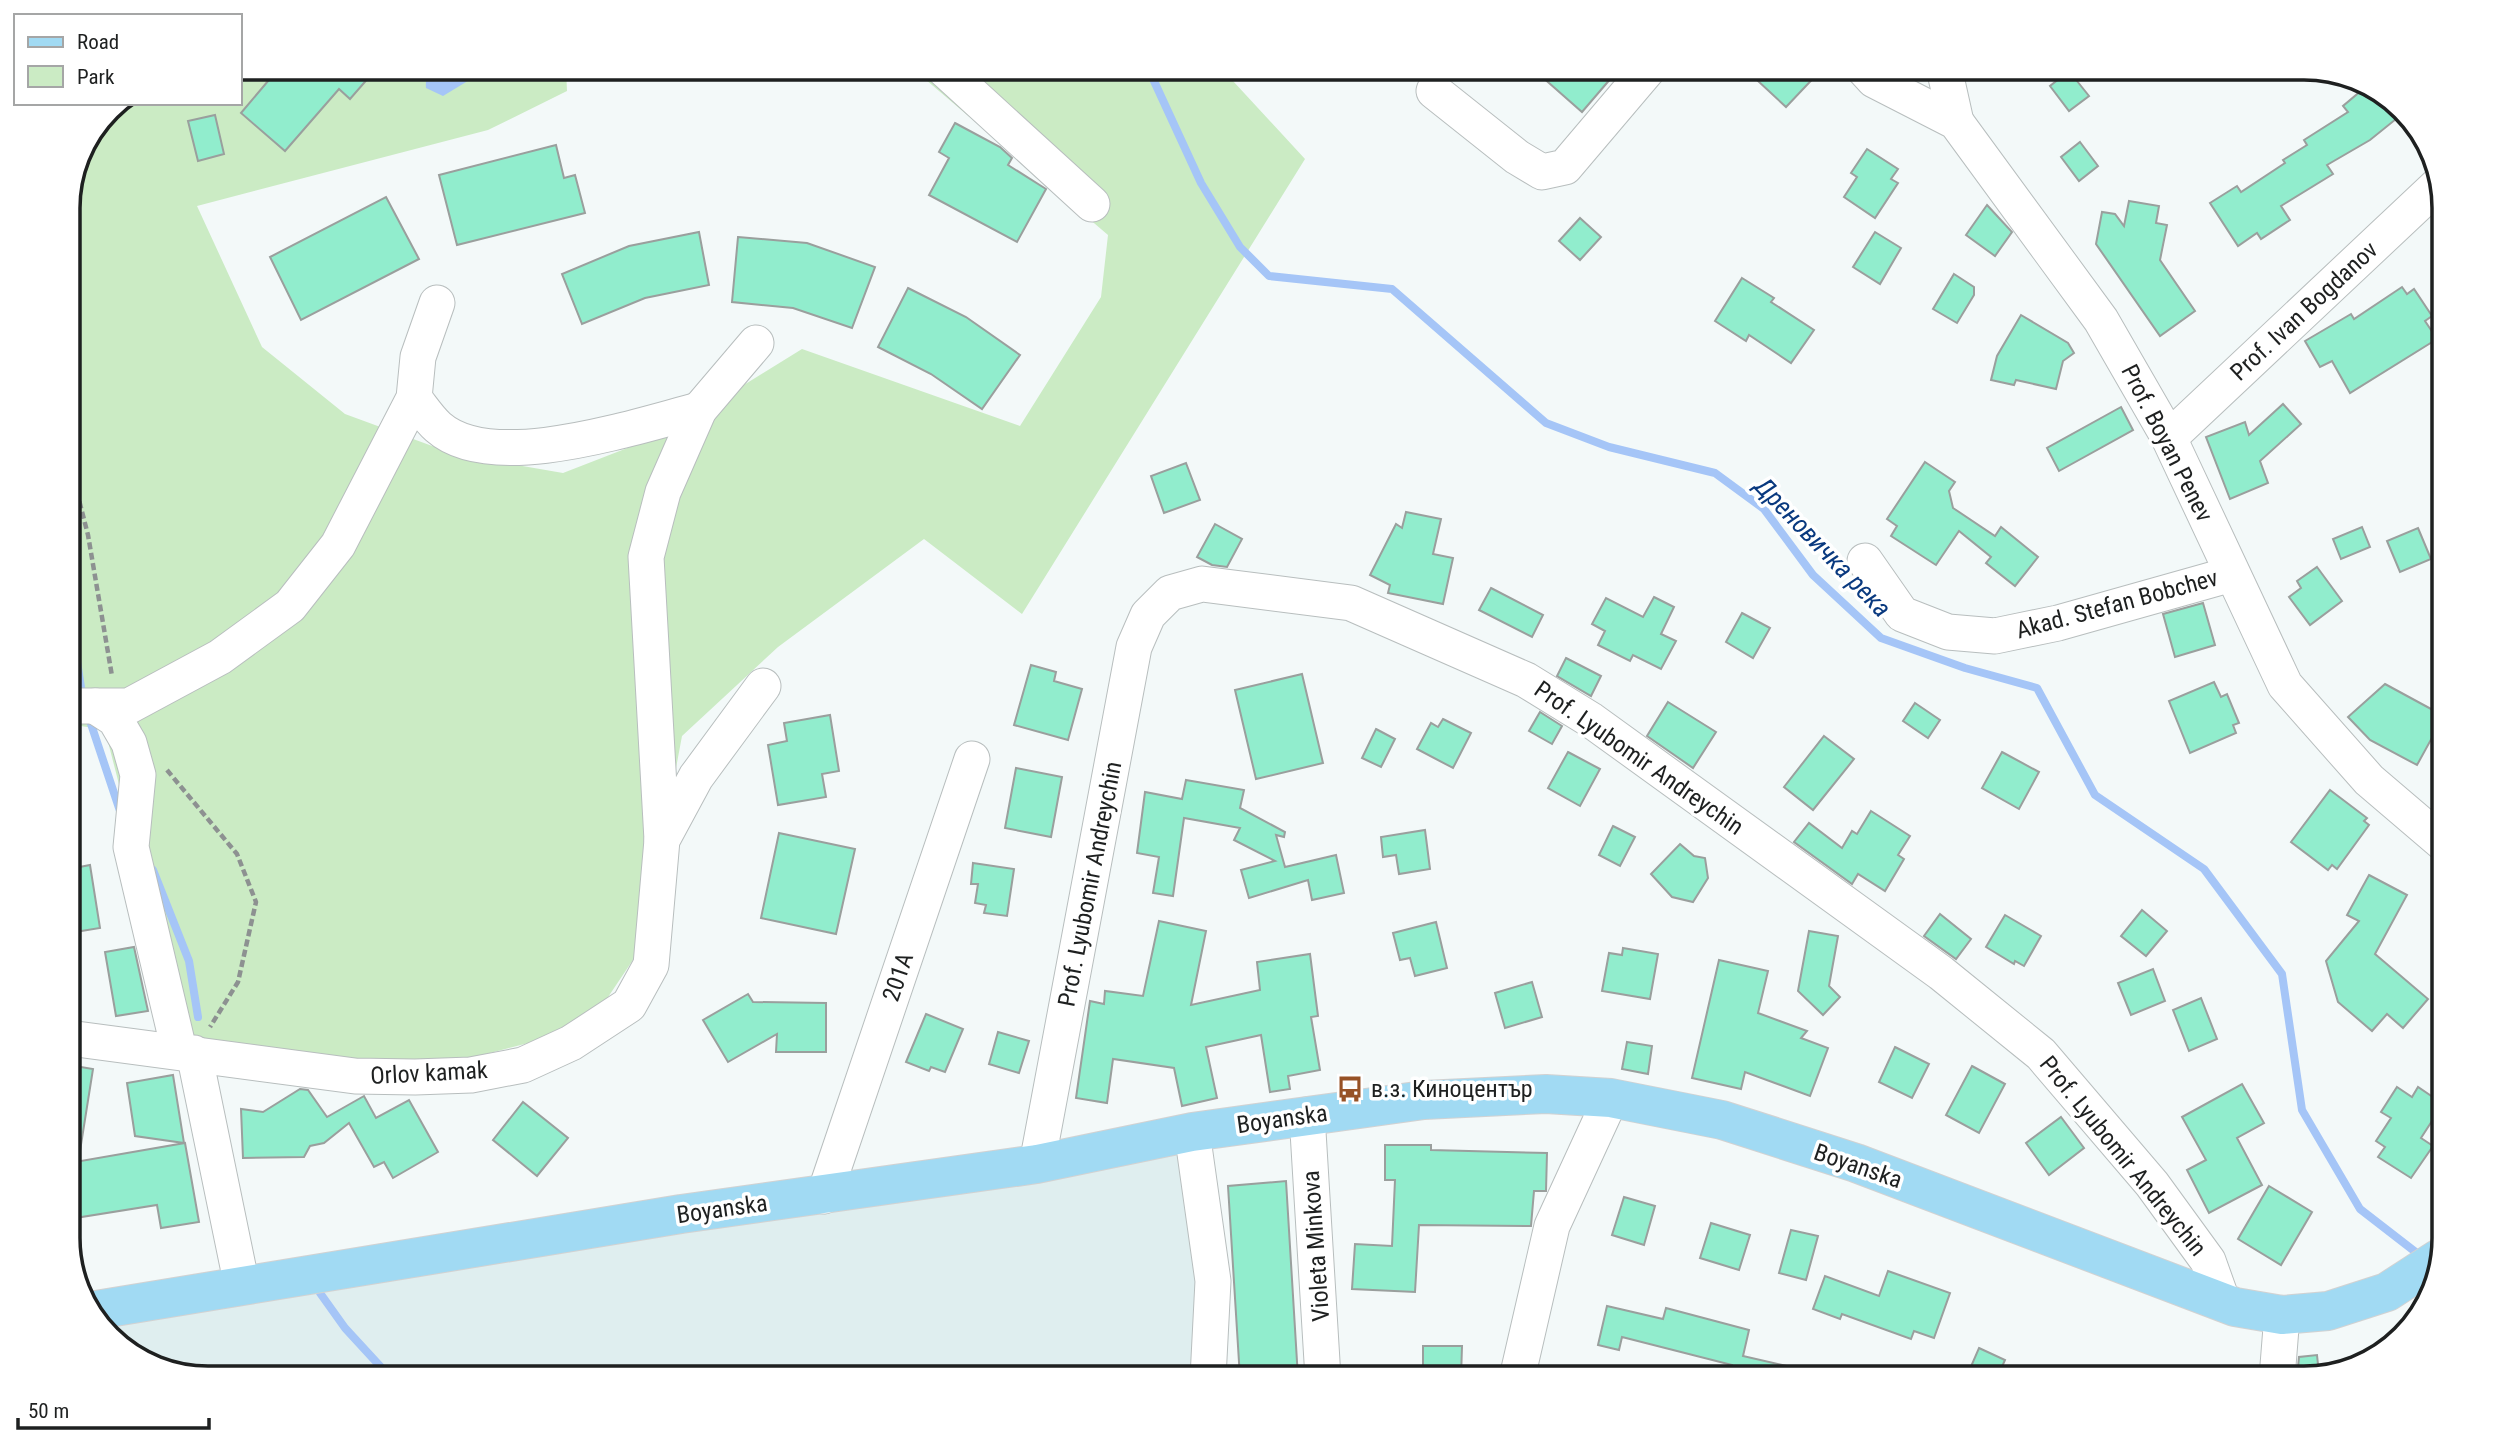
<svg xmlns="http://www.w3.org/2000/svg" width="2512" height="1446" font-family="'Roboto Condensed',sans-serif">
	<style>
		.built { fill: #dfeeef }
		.green { fill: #cbebc4 }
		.water { fill: #a5c5f7 }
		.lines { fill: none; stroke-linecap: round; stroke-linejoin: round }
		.stream { stroke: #a5c5f7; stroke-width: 8 }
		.building { fill: #91edcd; stroke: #9a9f9d; stroke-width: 2 }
		.minor-casing { stroke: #b8bebe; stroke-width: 37 }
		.major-casing { stroke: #d2d2d2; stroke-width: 40 }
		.path { stroke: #8d9191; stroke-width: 4.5; stroke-dasharray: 7 3.5; stroke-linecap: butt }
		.minor { stroke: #fff; stroke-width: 35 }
		.major { stroke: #a1daf3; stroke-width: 38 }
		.labels { text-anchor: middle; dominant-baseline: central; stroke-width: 7; stroke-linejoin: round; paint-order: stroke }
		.street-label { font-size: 24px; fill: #1e2020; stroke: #fff }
		.poi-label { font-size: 24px; fill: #1e2020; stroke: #fff; text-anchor: start }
		.water-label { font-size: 26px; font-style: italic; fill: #09397f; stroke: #fff }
		.rim { fill: none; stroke: #1e2020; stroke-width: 3.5 }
	</style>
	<rect width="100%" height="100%" fill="#f3f9f9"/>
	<polygon class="built" points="1192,1132 1207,1378 209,1378 139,1359 92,1315"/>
	<path class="green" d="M 240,68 L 566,68 L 567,91 L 488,130 L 197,206 L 262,347 L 345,414 L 454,454 L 563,473 L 666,433 L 802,349 L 1020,426 L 1101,297 L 1108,235 L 912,68 L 1221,68 L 1305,159 L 1022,614 L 924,539 L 778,647 L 682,736 L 643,945 L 600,1009 L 540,1040 L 459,1061 L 344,1063 L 184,1037 L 105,730 L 69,724 L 69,200 C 77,166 87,124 119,103 L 240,103 Z"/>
	<path class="water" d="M 437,68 L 478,68 L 476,76 L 443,96 L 426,88 C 425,78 428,72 437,68 Z"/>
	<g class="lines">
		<g class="stream">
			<polyline points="1148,68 1201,183 1240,247 1269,276 1392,289 1546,423 1609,447 1715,473 1764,509 1813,575 1881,638 1965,668 2037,688 2095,795 2204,869 2282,974 2302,1110 2360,1209 2422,1257"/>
			<polyline points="69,611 81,687"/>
			<polyline points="89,718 122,817"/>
			<polyline points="153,870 189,961 198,1017"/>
			<polyline points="320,1293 345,1328 391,1378"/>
		</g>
	</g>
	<g class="building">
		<polygon points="279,68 377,68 350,99 339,89 285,151 241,113"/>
		<polygon points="1532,68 1602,68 1612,77 1582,112"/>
		<polygon points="1744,68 1823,68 1786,107"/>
		<polygon points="2069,71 2089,96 2069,111 2050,86"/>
		<polygon points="2368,85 2373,87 2401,115 2370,140 2327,165 2333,174 2281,206 2290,220 2261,239 2257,233 2238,246 2210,203 2237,186 2241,192 2285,163 2283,160 2307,145 2304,140 2348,112 2343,106"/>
		<polygon points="215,115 224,154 198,161 188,121"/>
		<polygon points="955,123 1000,147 1012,158 1008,165 1046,189 1017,242 929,195 949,158 939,152"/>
		<polygon points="2080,142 2098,166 2079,181 2061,157"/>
		<polygon points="556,145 564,178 575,175 585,213 457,245 439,175"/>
		<polygon points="1867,149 1898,169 1891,179 1898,183 1875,218 1844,197 1857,177 1851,173"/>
		<polygon points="386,197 419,259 301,320 270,257"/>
		<polygon points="2129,201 2159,206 2156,223 2167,225 2160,260 2195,311 2160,336 2096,244 2102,212 2115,214 2124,226"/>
		<polygon points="1987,205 2012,232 1995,256 1966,235"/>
		<polygon points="1580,218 1601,237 1580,260 1559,241"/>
		<polygon points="699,232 709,285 645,298 582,324 562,274 629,246"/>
		<polygon points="1875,232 1901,248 1880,284 1853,267"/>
		<polygon points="738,237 807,243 875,267 852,328 793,308 732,302"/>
		<polygon points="1954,274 1974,287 1974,295 1957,323 1933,309"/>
		<polygon points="1742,278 1774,298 1771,302 1814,330 1791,363 1749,335 1746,341 1715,321"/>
		<polygon points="2402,287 2407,294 2414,289 2432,316 2425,321 2437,339 2350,393 2332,361 2320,367 2305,341 2351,314 2354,319"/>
		<polygon points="908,288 966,317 1020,355 982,409 931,374 878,347"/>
		<polygon points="2021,315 2068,343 2074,353 2063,361 2056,389 2016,380 2014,385 1991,380 1997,356"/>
		<polygon points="2283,404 2301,424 2260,461 2268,483 2230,499 2206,437 2245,422 2249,435"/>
		<polygon points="2121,407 2133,430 2059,471 2047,448"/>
		<polygon points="1925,462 1955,482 1949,491 1953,508 1995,536 2001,527 2038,557 2015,586 1986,563 1991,557 1959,531 1936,565 1891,536 1897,526 1887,519"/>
		<polygon points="1186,463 1200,500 1164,513 1151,476"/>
		<polygon points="1406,512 1441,519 1433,554 1453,558 1443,604 1388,593 1390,585 1370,575 1396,524 1402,528"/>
		<polygon points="1215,524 1242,539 1227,567 1212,565 1197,557"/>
		<polygon points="2362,527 2370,547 2341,559 2333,539"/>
		<polygon points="2418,528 2431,559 2400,572 2387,541"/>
		<polygon points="2317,567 2342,601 2310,625 2289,597 2301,588 2297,581"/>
		<polygon points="1491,588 1543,615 1532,637 1479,610"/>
		<polygon points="1654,597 1674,607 1661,634 1676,641 1661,669 1633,655 1630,661 1598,645 1605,631 1592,624 1606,598 1643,617"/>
		<polygon points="2203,603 2215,645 2175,657 2163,614"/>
		<polygon points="1742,613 1770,628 1753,658 1726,642"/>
		<polygon points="1566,658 1601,676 1591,696 1557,676"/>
		<polygon points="1031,665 1056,672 1054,681 1082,689 1068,740 1014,725"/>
		<polygon points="1302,674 1323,763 1256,779 1235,690"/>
		<polygon points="2214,682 2221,697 2227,694 2239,723 2233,725 2236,733 2190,753 2169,701"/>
		<polygon points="2385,684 2444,716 2417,765 2370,740 2348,717"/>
		<polygon points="1668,702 1716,732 1693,768 1647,736"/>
		<polygon points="1915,703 1940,720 1928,738 1903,721"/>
		<polygon points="1540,712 1562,726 1552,744 1529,731"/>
		<polygon points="830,715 839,771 822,774 826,797 778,805 768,745 787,741 784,723"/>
		<polygon points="1443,719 1471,733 1453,768 1417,749 1431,723 1438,727"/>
		<polygon points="1376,729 1395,739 1381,767 1362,758"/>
		<polygon points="1824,736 1854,759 1813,810 1784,787"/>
		<polygon points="1568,752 1600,769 1580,806 1548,788"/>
		<polygon points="2002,752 2039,772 2019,809 1982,788"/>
		<polygon points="1016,768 1062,777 1051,837 1005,828"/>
		<polygon points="1186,780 1244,790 1240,808 1285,832 1284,837 1276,835 1285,867 1336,855 1344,893 1312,900 1308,880 1249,898 1241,870 1275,861 1234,840 1240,828 1184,818 1173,896 1153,893 1159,857 1137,853 1145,792 1182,799"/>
		<polygon points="2330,790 2367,818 2364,821 2369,825 2337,869 2332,865 2328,870 2291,842"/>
		<polygon points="1871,811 1910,836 1898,855 1904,859 1885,891 1858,874 1852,884 1794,842 1809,823 1842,848 1852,831 1857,834"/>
		<polygon points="1613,826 1635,837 1620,866 1599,855"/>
		<polygon points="1425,830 1430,869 1399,874 1396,855 1383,857 1381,837"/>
		<polygon points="779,833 855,849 836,934 761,918"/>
		<polygon points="1680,844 1694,856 1705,858 1708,878 1693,902 1672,897 1651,874"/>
		<polygon points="973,863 1014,869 1007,916 984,913 986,905 975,903 978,884 971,884"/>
		<polygon points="90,865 100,928 69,933 69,869"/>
		<polygon points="2369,875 2407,895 2375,954 2428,999 2403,1028 2387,1014 2372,1031 2338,1002 2326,961 2359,921 2347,915"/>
		<polygon points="2142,910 2167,931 2146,956 2121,936"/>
		<polygon points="1940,914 1971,939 1956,959 1924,936"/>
		<polygon points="2005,915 2041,936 2024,966 2015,961 2014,964 1986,947"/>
		<polygon points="1159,921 1206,931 1191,1005 1260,990 1257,962 1310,954 1318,1016 1311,1017 1320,1070 1288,1076 1290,1089 1270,1092 1261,1035 1206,1047 1217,1098 1182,1106 1174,1068 1113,1059 1107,1103 1076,1098 1090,1001 1104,1004 1105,991 1143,996"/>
		<polygon points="1436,922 1447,968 1415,976 1410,958 1400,960 1393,933"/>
		<polygon points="1809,931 1838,936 1829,986 1840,997 1823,1015 1798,991"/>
		<polygon points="134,947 148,1011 116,1016 105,952"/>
		<polygon points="1623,948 1658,954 1650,999 1602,991 1609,953 1622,955"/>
		<polygon points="1719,960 1768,971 1758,1013 1807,1031 1801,1038 1828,1048 1810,1096 1745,1072 1741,1089 1692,1078"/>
		<polygon points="2153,969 2165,1001 2131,1015 2118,983"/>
		<polygon points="1532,982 1542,1017 1505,1028 1495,993"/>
		<polygon points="748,994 753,1002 826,1003 826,1052 776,1052 777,1034 728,1062 703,1020"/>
		<polygon points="2201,998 2217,1039 2189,1051 2173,1010"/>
		<polygon points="926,1014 963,1029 945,1072 931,1067 929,1071 906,1062"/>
		<polygon points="998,1032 1029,1041 1019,1073 989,1064"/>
		<polygon points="1627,1042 1652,1046 1648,1074 1622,1069"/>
		<polygon points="1895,1047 1929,1064 1912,1098 1879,1082"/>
		<polygon points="69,1065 93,1069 80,1151 69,1151"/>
		<polygon points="1972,1066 2005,1084 1979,1133 1946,1115"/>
		<polygon points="173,1075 184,1143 135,1136 127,1083"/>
		<polygon points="2242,1084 2264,1123 2237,1138 2262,1185 2209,1213 2187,1170 2206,1160 2182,1117"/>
		<polygon points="2397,1087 2412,1097 2418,1087 2443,1104 2421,1138 2433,1146 2411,1178 2378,1157 2385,1147 2376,1141 2391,1118 2381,1112"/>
		<polygon points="300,1089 308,1090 327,1117 364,1096 376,1118 409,1100 438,1152 393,1178 384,1162 374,1167 349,1123 324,1143 310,1146 304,1157 243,1158 241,1109 263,1112"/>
		<polygon points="523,1102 568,1138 537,1176 493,1140"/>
		<polygon points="2061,1117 2084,1148 2049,1175 2026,1143"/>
		<polygon points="185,1143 199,1222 161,1228 157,1205 69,1219 69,1163"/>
		<polygon points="1385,1145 1431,1145 1431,1150 1547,1153 1546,1191 1534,1191 1531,1226 1419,1225 1415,1292 1352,1289 1355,1244 1392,1246 1395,1180 1385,1180"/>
		<polygon points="1286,1181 1298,1378 1240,1378 1228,1186"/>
		<polygon points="2269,1186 2312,1212 2281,1265 2238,1239"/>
		<polygon points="1624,1197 1655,1206 1644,1245 1612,1235"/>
		<polygon points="1711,1223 1750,1235 1739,1270 1700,1258"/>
		<polygon points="1791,1230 1818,1236 1806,1280 1779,1273"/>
		<polygon points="1888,1271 1950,1293 1934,1338 1914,1331 1911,1339 1842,1314 1840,1319 1813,1309 1825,1276 1879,1296"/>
		<polygon points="1607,1306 1663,1319 1666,1308 1749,1330 1743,1356 1800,1369 1799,1378 1730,1378 1732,1365 1622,1337 1619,1350 1598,1345"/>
		<polygon points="1423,1346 1462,1346 1461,1378 1423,1375"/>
		<polygon points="1979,1348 2005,1360 1997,1378 1966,1378"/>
		<polygon points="2317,1355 2319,1374 2297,1378 2299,1357"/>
	</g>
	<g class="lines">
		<g class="minor-casing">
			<g id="minor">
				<polyline points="943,68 1092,204"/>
				<polyline points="1863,68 1874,80 1956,122 2101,320 2169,438 2285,685 2369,780 2444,844"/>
				<polyline points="1944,68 1956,122"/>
				<polyline points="1434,91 1517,157 1542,172 1565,167 1649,68"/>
				<path d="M 414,398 C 422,408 429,419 438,427 C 492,475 636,426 699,410"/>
				<polyline points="2169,438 2439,184"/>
				<polyline points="1865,561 1902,614 1948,632 1995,636 2058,623 2232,574"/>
				<polyline points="69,706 129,706 220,657 290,606 338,545 414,398 418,357 437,303"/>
				<polyline points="95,706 115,719 129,743 138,775 131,847 179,1050"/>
				<polyline points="662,840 646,557 663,492 699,410 756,343"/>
				<polyline points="69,1038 355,1076 415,1077 471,1075 523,1065 571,1043 629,1005 651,965 662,840 696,777 763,686"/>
				<polyline points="194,1053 242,1286"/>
				<polyline points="1307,1115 1323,1378"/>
				<polyline points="1192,1132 1213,1281 1208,1378"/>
				<polyline points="1037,1164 1134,647 1148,615 1170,593 1202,584 1351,603 1526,680 1591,720 1941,973 2041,1054 2152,1184 2208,1261 2223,1303"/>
				<polyline points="824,1196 972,759"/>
				<polyline points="1517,1378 1552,1226 1611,1098"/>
				<polyline points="2277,1378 2282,1315"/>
			</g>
		</g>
		<g class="major-casing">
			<polyline id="major" points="90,1311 681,1214 1037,1164 1192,1132 1424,1100 1546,1094 1611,1098 1722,1120 1856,1163 2235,1307 2282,1315 2328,1311 2387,1292 2438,1259"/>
		</g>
		<g class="path">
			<polyline points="69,461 88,535 112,676"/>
			<polyline points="167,770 237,854 256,902 238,982 210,1027"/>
		</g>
		<use href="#minor" class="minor"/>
		<use href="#major" class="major"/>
	</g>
	<defs>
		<g id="bus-bare" transform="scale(2.1)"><path d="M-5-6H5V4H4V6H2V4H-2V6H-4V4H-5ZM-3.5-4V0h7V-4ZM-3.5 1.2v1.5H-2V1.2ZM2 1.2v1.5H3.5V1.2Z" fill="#975226" stroke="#fff" stroke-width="2.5" paint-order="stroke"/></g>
	</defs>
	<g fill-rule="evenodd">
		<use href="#bus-bare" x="1350" y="1089"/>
	</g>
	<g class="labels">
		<g class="street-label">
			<text transform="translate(2304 311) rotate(-43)">Prof. Ivan Bogdanov</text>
			<text transform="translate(2167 443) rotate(63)">Prof. Boyan Penev</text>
			<text transform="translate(2117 604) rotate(-15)">Akad. Stefan Bobchev</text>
			<text transform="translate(1639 758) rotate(35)">Prof. Lyubomir Andreychin</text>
			<text transform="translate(1090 884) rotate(-79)">Prof. Lyubomir Andreychin</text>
			<text transform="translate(898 977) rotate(-71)">201А</text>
			<text transform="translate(429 1073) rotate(-3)">Orlov kamak</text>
			<text transform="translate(1282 1119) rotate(-8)">Boyanska</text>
			<text transform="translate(2123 1156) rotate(51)">Prof. Lyubomir Andreychin</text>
			<text transform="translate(1858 1166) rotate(19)">Boyanska</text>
			<text transform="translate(722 1209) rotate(-8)">Boyanska</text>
			<text transform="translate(1316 1246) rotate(-94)">Violeta Minkova</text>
		</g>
		<g class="poi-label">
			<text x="1371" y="1089">в.з. Киноцентър</text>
		</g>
		<g class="water-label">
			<text transform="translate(1823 547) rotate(46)">Дреновичка река</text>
		</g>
	</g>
	<path d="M0 0H2512V1446H0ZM208 80H2304A128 128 0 0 1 2432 208V1238A128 128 0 0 1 2304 1366H208A128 128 0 0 1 80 1238V208A128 128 0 0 1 208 80Z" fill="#fff" fill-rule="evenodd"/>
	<path class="rim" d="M208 80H2304A128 128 0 0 1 2432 208V1238A128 128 0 0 1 2304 1366H208A128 128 0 0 1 80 1238V208A128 128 0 0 1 208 80Z"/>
	<rect x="14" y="14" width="228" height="91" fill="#ffffff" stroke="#a5a6a6" stroke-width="2"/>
	<rect x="28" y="37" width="35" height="10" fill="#a1daf3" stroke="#a5a6a6" stroke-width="2"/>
	<text x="77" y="49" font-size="21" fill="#1e2020">Road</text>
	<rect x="28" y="66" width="35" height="21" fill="#cbebc4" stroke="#a5a6a6" stroke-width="2"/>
	<text x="77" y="84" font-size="21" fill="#1e2020">Park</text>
	<path d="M18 1418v10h191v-10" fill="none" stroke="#1e2020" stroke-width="3.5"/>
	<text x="28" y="1418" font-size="21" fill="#1e2020" stroke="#ffffff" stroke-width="5" paint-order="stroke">50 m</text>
</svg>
